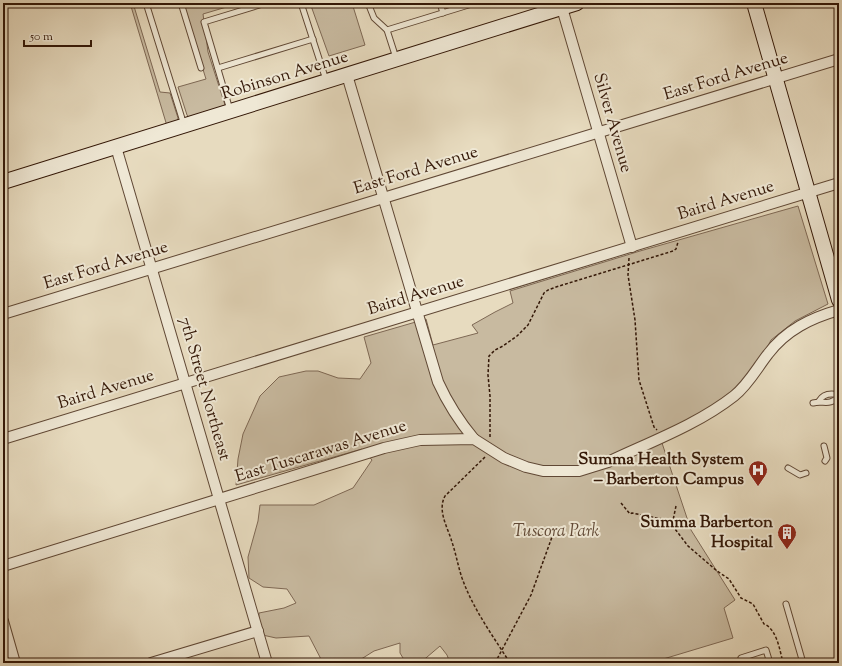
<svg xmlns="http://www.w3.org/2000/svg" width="842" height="666" font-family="'Sorts Mill Goudy',serif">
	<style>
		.green { fill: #c8baa0; stroke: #7e6854 }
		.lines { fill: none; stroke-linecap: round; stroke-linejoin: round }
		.service-casing { stroke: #604835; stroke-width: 7 }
		.minor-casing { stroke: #604835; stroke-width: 12 }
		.secondary-casing { stroke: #331707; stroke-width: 16 }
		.path { stroke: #331707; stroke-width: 1.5; stroke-dasharray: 3 2; stroke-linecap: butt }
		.service { stroke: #efe8d5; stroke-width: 5 }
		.minor { stroke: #efe8d5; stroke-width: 10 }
		.secondary { stroke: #efe8d5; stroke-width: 14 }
		.labels { text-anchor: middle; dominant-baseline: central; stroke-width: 4; stroke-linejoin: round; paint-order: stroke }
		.street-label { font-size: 17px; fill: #331707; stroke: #efe8d5 }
		.poi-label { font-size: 17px; font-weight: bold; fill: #331707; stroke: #efe8d5; text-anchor: end }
		.park-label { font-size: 17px; font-style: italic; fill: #604835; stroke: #efe8d5 }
	</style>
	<rect width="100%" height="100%" fill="#e7dbbf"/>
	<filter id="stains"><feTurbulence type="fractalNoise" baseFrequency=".005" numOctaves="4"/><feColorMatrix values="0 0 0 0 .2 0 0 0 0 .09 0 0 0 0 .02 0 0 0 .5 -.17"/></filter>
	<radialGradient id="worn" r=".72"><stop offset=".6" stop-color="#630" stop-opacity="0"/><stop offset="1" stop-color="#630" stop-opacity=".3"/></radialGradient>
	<g class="green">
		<polygon points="130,3 133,3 160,92 170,93 178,118 177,123 167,126"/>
		<polygon points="182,3 240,3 203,14 208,52 225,105 224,108 190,119 187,115 178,87 206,79"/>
		<polygon points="310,3 352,3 365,45 329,56"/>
		<polygon points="798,206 828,304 795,321 771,340 765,352 735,391 708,409 659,434 691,530 735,600 724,608 733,638 650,663 450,663 447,655 440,646 420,663 406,663 400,653 400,643 374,651 355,663 323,663 309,636 276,638 258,634 259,613 284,608 296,603 287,589 263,587 249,578 248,557 258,521 260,505 314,505 353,488 372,460 362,449 236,485 238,459 243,434 260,396 279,377 306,371 318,371 338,378 360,379 371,363 364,337 426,319 433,345 478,333 472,325 495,312 513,303 510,291 640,251"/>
	</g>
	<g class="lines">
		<g class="service-casing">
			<g id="service">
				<polyline points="146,3 184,125"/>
				<polyline points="181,3 201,68"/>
				<polyline points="301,3 326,80"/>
				<polyline points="368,3 374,18 387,30"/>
				<polyline points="440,3 443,13"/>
				<polyline points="396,58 387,30 475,3"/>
				<polyline points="218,68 313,39"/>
				<polyline points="230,110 204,22 266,3"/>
				<path d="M 819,401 C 823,394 831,393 839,395"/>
				<path d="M 813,403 C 824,400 829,407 839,396"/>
				<polyline points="824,446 827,458 825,461"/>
				<polyline points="788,468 800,475 806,473"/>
				<polyline points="786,604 803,663"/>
				<polyline points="743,663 741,658 766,650 770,663"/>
			</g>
		</g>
		<g class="minor-casing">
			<g id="minor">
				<polyline points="562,8 632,247"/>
				<path d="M 347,75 L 438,382 C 448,404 459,421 474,439"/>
				<polyline points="116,147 267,663"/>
				<polyline points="3,314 839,59"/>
				<polyline points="3,439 839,183"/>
				<path d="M 3,566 L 384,448 L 420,440 L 474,439 L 504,458 L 526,467 L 543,471 L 579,471 L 608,462 C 650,442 697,425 734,396 C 748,385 757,368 768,354 C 786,330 811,318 839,310"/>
				<polyline points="3,621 15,663"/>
				<polyline points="151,663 258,631"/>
			</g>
		</g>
		<g class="secondary-casing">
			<g id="secondary">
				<polyline points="754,3 839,300"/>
				<polyline points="3,182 577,3"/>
			</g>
		</g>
		<g class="path">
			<polyline points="629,258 628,275 635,320 639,380 654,427 657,430"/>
			<polyline points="490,437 490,396 488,375 489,356 495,350 503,346 517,336 528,325 544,293 548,290 556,287 673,251 676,249 678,242"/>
			<path d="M 485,457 L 445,496 C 437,511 448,528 452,542 C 456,554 458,566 462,578 C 473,609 493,636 510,663"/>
			<polyline points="621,503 630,514 632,513 672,521"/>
			<path d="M 676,506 L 672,525 L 688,546 L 717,571 L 729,579 L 741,598 L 753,604 L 764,624 C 777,629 780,651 783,663"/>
			<polyline points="495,663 531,595 552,537"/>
		</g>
		<use href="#service" class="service"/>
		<use href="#minor" class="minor"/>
		<use href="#secondary" class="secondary"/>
	</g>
	<defs>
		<g id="hospital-pin" transform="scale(1)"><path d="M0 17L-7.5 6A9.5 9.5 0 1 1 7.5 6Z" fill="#8f2418" stroke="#efe8d5"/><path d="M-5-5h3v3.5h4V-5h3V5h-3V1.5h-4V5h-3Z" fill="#fff"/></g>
		<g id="building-pin" transform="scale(1)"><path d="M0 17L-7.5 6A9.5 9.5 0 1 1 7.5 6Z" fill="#8f2418" stroke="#efe8d5"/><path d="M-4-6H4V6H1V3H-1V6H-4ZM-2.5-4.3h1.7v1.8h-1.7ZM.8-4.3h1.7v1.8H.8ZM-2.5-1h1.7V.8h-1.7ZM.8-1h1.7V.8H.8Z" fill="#fff"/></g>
	</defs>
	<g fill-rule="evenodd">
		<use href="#hospital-pin" x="758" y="470"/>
		<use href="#building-pin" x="787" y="533"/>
	</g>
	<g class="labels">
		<g class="street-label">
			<text transform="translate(285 76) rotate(-17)">Robinson Avenue</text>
			<text transform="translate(726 77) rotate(-17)">East Ford Avenue</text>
			<text transform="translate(612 123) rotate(74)">Silver Avenue</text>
			<text transform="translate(416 171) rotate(-17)">East Ford Avenue</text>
			<text transform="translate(726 201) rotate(-17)">Baird Avenue</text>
			<text transform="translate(106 266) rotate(-17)">East Ford Avenue</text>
			<text transform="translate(416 296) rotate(-17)">Baird Avenue</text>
			<text transform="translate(204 389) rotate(74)">7th Street Northeast</text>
			<text transform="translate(106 390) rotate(-17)">Baird Avenue</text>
			<text transform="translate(321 452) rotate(-17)">East Tuscarawas Avenue</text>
		</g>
		<g class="poi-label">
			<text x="744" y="460">Summa Health System<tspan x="744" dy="20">– Barberton Campus</tspan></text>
			<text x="773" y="523">Summa Barberton<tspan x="773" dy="20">Hospital</tspan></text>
		</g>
		<g class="park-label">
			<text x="556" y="532">Tuscora Park</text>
		</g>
	</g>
	<rect width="842" height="666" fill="none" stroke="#e7dbbf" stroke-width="16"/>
	<rect x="4" y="4" width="834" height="658" fill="none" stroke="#331707" stroke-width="2"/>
	<rect x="8" y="8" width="826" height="650" fill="none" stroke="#331707"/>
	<path d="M24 40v6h67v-6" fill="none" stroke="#331707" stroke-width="2"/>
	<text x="30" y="40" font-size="12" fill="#331707" stroke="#efe8d5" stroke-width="3" paint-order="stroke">50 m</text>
	<rect width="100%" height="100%" filter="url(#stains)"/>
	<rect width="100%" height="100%" fill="url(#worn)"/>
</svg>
